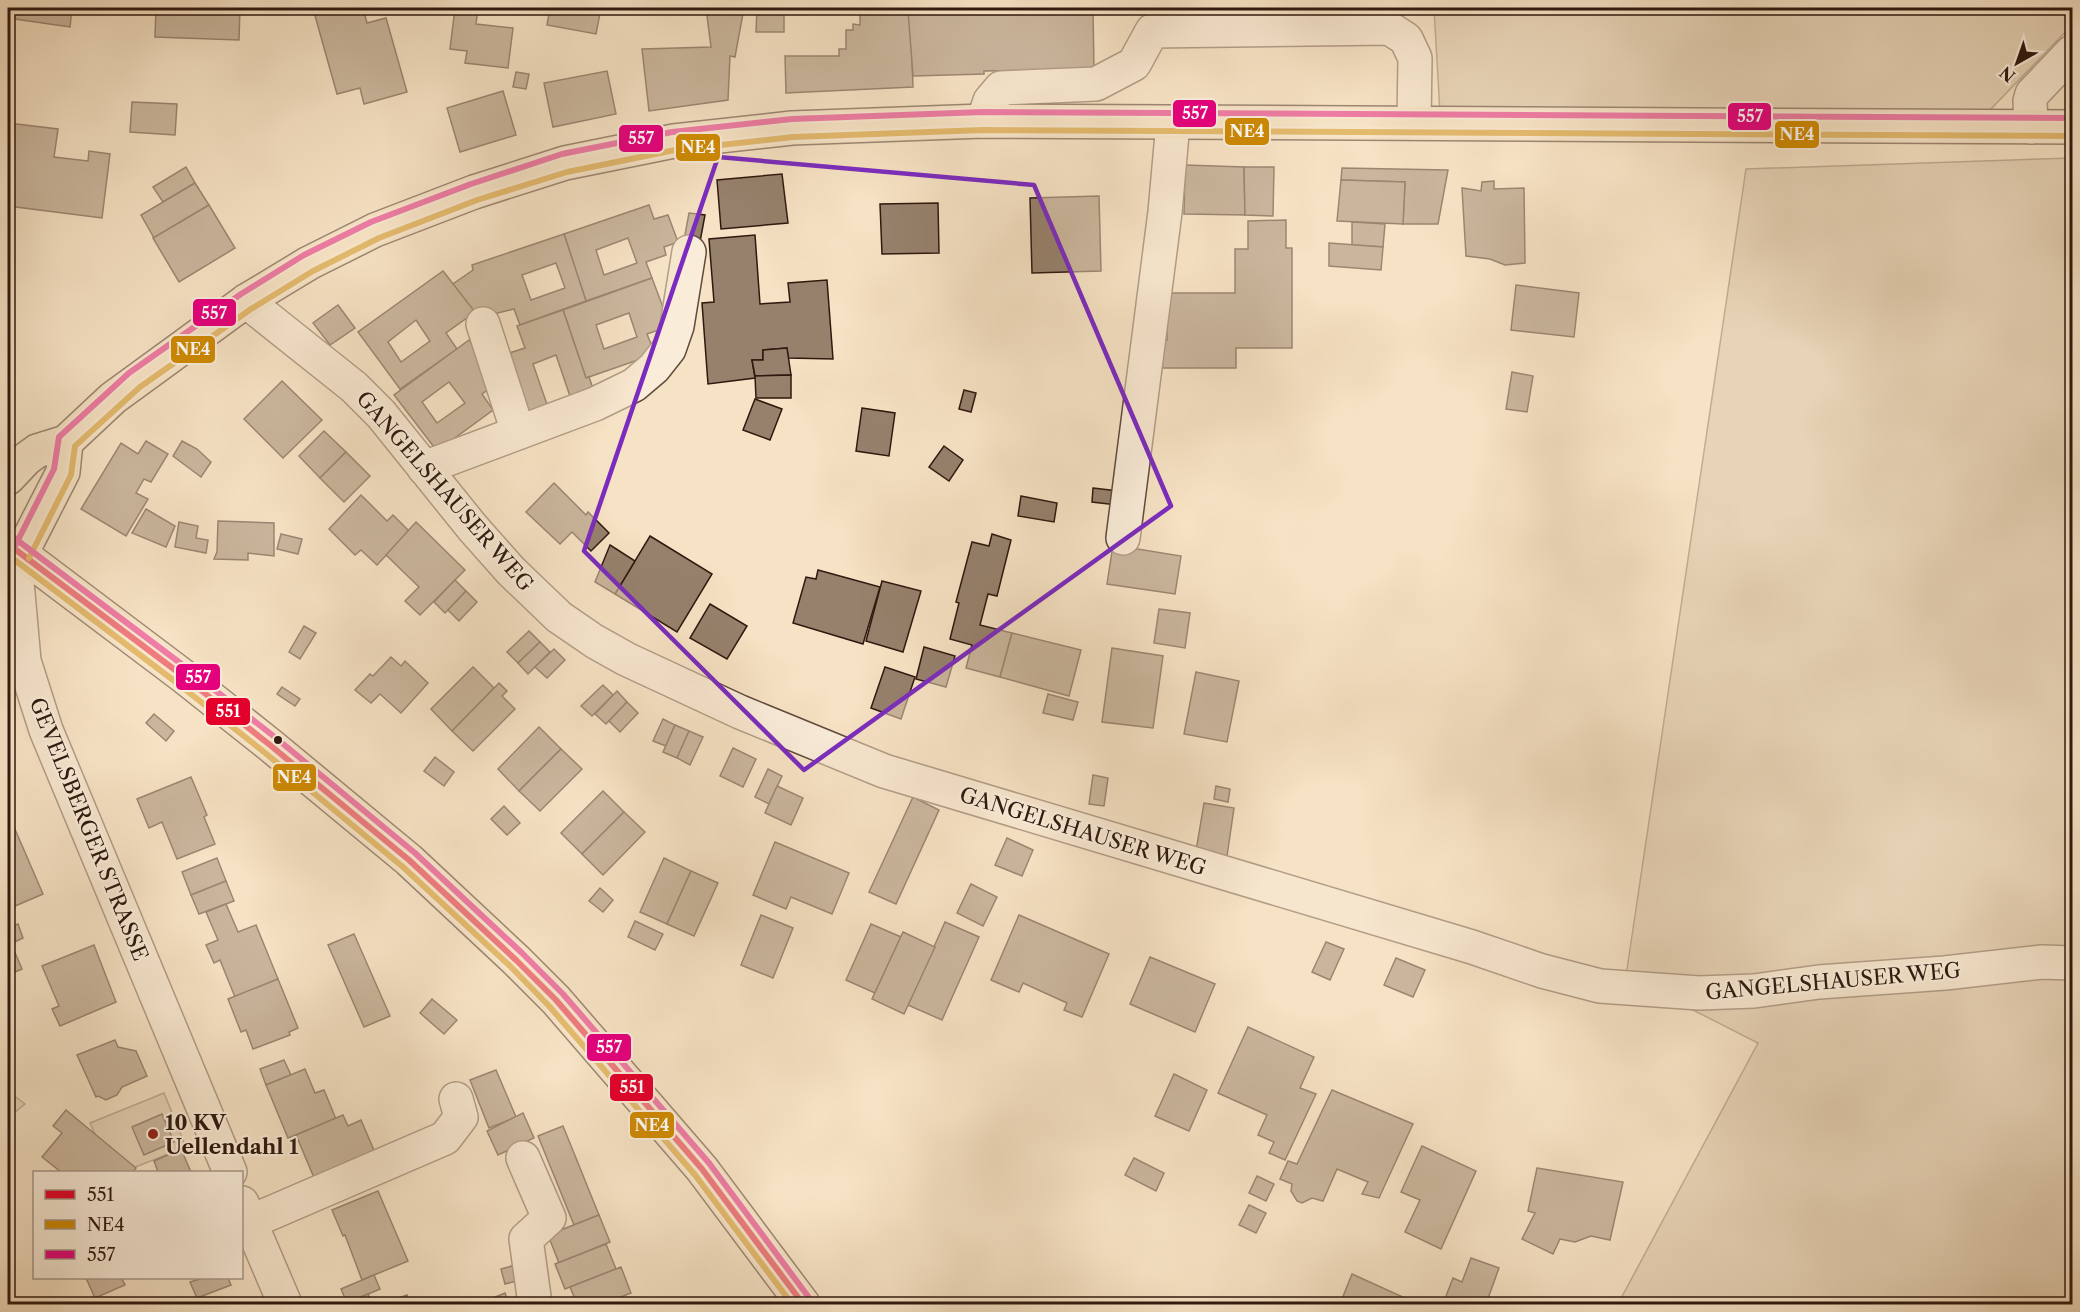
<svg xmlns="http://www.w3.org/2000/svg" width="2080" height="1312" font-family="'Libre Caslon Text',serif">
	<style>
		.green { fill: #d4c0a5; stroke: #826c5a; stroke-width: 1.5 }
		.building { fill: #96816d; stroke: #2f180f; stroke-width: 1.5; fill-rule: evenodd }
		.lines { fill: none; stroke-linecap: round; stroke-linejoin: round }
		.minor-casing { stroke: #614a3c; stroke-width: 36 }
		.major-casing { stroke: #2f180f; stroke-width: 36 }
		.minor { stroke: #f9ecd9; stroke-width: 33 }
		.major { stroke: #f6e2c4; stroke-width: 33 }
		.bus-1-casing { stroke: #f9ecd9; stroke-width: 10 }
		.bus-2-casing { stroke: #f9ecd9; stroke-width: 10 }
		.bus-3-casing { stroke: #f9ecd9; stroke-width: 10 }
		.bus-1 { stroke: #e4002b; stroke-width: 6 }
		.bus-2 { stroke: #cf8a03; stroke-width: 6 }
		.bus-3 { stroke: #e5007d; stroke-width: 6 }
		.marked { fill: none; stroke: #7b2cbf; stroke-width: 4.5; stroke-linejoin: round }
		.bus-dot { fill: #2f180f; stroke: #f9ecd9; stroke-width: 2 }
		.poi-dot { fill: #8f2418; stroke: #f9ecd9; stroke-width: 2 }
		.labels { text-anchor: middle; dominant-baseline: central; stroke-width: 4.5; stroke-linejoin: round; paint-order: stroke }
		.street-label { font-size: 21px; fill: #2f180f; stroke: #f9ecd9 }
		.poi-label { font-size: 21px; font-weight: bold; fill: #2f180f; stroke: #f9ecd9; text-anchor: start }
		.line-badge { stroke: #f9ecd9; stroke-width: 2 }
		.badge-label { font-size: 16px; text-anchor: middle; font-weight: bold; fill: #fff }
	</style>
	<rect width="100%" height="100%" fill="#f6e2c4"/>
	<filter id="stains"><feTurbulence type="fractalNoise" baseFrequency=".00333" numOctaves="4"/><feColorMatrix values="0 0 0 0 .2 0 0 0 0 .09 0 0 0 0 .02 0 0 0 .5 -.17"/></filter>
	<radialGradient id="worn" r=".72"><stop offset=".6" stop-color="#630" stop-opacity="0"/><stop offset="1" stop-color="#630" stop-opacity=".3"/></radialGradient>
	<g class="green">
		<polygon points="1434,8 2072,8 2072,25 1990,110 1440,113"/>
		<polygon points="2072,158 2072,1304 1618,1304 1758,1043 1626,976 1746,169"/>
		<polygon points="8,1091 25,1104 8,1118"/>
		<polygon points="164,1093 186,1147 123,1172 112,1172 90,1123"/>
	</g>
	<g class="building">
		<polygon points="8,8 72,8 70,27 8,18"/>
		<polygon points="156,8 240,8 239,40 155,37"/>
		<polygon points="330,8 363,8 367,23 386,18 407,92 364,104 360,88 337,94 314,12"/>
		<polygon points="455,8 478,8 476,24 513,28 508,68 465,63 467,51 450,49"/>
		<polygon points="550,8 601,8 596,34 547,25"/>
		<polygon points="633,8 685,8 685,13 636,14 637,8"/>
		<polygon points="706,8 744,8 735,57 730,56 728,100 649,111 642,49 711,47"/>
		<polygon points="757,8 784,8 784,32 756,32"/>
		<polygon points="860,8 910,8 913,87 786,93 785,56 839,56 839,49 846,49 846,30 853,30 853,24 860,25"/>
		<polygon points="927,8 1186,8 1093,11 1094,69 984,71 984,74 913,76 908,10"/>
		<polygon points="607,71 616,114 553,127 544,83"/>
		<polygon points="516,72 529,74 526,89 513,87"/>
		<polygon points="503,91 516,135 460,152 447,108"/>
		<polygon points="132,102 177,104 175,135 130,132"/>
		<polygon points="8,123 58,129 54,157 88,161 89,151 110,154 102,218 8,206"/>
		<polygon points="1185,165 1244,167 1245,215 1184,214"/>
		<polygon points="186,167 195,183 163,202 153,187"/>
		<polygon points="1244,167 1274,167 1273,216 1245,215"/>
		<polygon points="1342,168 1448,170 1438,224 1403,224 1405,182 1341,180"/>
		<polygon points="782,174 788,223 721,229 717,180"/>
		<polygon points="1341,180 1405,182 1403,224 1337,221"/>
		<polygon points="1494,181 1494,189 1524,188 1525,263 1505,265 1490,259 1466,256 1462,188 1481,191 1482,182"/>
		<polygon points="195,183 209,205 154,238 141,215"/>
		<polygon points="1099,196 1101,271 1032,273 1030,198"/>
		<polygon points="938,203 939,253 882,254 880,204"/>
		<polygon points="209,205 235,248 179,282 153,238"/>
		<path d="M 649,205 L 654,219 L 668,215 L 678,242 L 664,247 L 666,255 L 646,262 L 652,278 L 586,301 L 564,234 ZM 628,238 L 637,263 L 604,275 L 596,250 Z"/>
		<polygon points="689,213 705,215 700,242 684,240"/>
		<polygon points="1286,220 1286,248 1292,248 1292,348 1236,348 1236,368 1161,368 1162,340 1167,340 1167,293 1235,293 1235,249 1248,249 1248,221"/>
		<polygon points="1352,222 1385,224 1383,247 1352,245"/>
		<path d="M 564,234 L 586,301 L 520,325 L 514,309 L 477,318 L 453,284 L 473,270 L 472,265 ZM 556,263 L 565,288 L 531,300 L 522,275 Z"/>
		<polygon points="755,235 760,304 790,302 788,283 827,280 833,359 788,358 787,348 763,350 763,360 752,360 755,378 708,384 702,303 714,302 709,239"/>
		<polygon points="1329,243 1383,247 1381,270 1329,266"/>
		<path d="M 443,271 L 475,312 L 446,333 L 457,349 L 400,389 L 358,332 ZM 416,320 L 430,341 L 401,362 L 388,342 Z"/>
		<path d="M 652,278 L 670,326 L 647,334 L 655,354 L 586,378 L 563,310 ZM 629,313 L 637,337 L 604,349 L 596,325 Z"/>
		<polygon points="1516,285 1579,293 1574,337 1511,330"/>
		<polygon points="338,305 355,328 330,345 313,323"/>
		<polygon points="563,310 586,378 589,377 596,397 573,405 556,355 533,364 550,413 529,420 506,354 525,348 517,326"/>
		<path d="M 469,340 L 499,382 L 482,394 L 493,410 L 437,451 L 394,395 ZM 449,382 L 465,403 L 437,423 L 422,402 Z"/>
		<polygon points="787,348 791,375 755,376 752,360 763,360 763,350"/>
		<polygon points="1512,372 1533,376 1527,412 1506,409"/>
		<polygon points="791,375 791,398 756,398 755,376"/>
		<polygon points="282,381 322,420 283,458 244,419"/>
		<polygon points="964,390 976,393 971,412 959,409"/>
		<polygon points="755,399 782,409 770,440 743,430"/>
		<polygon points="862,408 895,413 889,456 856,451"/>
		<polygon points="324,431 346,452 320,478 299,456"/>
		<polygon points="146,441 168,454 151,482 144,479 136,493 148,499 126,536 81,509 121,443 138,454"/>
		<polygon points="182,441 197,449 211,462 201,477 173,456"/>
		<polygon points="944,446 963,460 949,481 929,467"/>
		<polygon points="346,452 370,476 344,502 320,478"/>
		<polygon points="554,483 586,515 588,512 609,533 591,551 572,532 560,544 526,512"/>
		<polygon points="1093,488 1118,491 1117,505 1092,502"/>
		<polygon points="361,495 387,521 393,515 409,531 377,565 361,550 355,555 329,529"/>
		<polygon points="1021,496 1057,503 1054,522 1018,516"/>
		<polygon points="146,509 175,526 166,547 132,533"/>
		<polygon points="218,521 274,523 274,556 248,553 248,560 214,559 217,552"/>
		<polygon points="179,522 198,526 196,538 208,540 206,553 175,547"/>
		<polygon points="416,522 465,570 420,615 405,601 419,587 386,555"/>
		<polygon points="281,534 302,539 298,554 277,549"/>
		<polygon points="992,534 1011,540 997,596 988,594 980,625 1012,633 1000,677 966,668 972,645 950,639 959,603 956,602 972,542 989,546"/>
		<polygon points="650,536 712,574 677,632 615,594"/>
		<polygon points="610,545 635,561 615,594 595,582"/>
		<polygon points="1113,545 1181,556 1175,594 1107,584"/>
		<polygon points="818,570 880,587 863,644 793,623 806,577 816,579"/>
		<polygon points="455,580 466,591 445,613 434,602"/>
		<polygon points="882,581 921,591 903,652 866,641"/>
		<polygon points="466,591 477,602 459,621 448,610"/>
		<polygon points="710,604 747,626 727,659 690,638"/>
		<polygon points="1159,609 1190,613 1185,648 1154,643"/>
		<polygon points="304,626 316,633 300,659 289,652"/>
		<polygon points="529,631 540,642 518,663 507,652"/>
		<polygon points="1012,633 1081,650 1069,696 1000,677"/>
		<polygon points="540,642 550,652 528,674 518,663"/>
		<polygon points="924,647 955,656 946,687 916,679"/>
		<polygon points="1112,648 1163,656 1153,728 1102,722"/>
		<polygon points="554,649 565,660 547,678 535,667"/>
		<polygon points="391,657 401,666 405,661 428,683 401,713 380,694 371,703 355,690 370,674 373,676"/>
		<polygon points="473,667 494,688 452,731 431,709"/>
		<polygon points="885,667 915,677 901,719 871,708"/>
		<polygon points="1196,672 1239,681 1227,742 1184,734"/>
		<polygon points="499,683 507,691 502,696 515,709 473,751 452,731"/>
		<polygon points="603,685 613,695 592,716 581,706"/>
		<polygon points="282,687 300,699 295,706 277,694"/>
		<polygon points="617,691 627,702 606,724 595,714"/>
		<polygon points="1048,694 1078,702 1073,720 1043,713"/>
		<polygon points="627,702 638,713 620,732 609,721"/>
		<polygon points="154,714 174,731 166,741 146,723"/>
		<polygon points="663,719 675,725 666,746 653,741"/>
		<polygon points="675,725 689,731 677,758 663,752"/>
		<polygon points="539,727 561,749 519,791 498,769"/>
		<polygon points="689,731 703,737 690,765 677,758"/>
		<polygon points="733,748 756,759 743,787 720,776"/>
		<polygon points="561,749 582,769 540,811 519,791"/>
		<polygon points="435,757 454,772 444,786 424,771"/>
		<polygon points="768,769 782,776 769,804 755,797"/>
		<polygon points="1093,775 1108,778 1104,806 1089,804"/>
		<polygon points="191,777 207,815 204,817 215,844 177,859 162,822 149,828 137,799"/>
		<polygon points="777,786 803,798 791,825 765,813"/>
		<polygon points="1216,786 1230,789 1228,802 1214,799"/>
		<polygon points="603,791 624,812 582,854 561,833"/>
		<polygon points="913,797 939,810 896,904 869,892"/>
		<polygon points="1204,803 1234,808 1227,856 1196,851"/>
		<polygon points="504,806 520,823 507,835 491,819"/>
		<polygon points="624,812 645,832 603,875 582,854"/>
		<polygon points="11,820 43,894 8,909 8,821"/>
		<polygon points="1007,838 1033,850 1022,876 995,865"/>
		<polygon points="775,842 849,873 832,914 791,897 786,909 753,895"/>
		<polygon points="217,858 226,881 191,895 182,872"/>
		<polygon points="664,858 691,871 667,924 640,912"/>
		<polygon points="691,871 718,883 694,936 667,924"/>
		<polygon points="226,881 234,901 199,914 191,895"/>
		<polygon points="971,884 997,897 983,926 957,913"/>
		<polygon points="600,888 613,900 603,912 589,901"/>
		<polygon points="226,904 238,932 256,925 278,979 235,997 220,960 214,963 206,945 218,940 206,912"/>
		<polygon points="761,915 793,928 773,978 741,965"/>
		<polygon points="1019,915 1109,954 1082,1017 1064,1010 1067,1003 1023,983 1019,992 991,980"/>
		<polygon points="635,921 663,934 655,950 628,937"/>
		<polygon points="945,922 979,937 942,1020 908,1005"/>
		<polygon points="18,924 23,938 8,945 8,928"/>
		<polygon points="871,924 901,937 875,993 846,980"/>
		<polygon points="903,932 935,947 904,1014 872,999"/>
		<polygon points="354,934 390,1016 364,1027 328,945"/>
		<polygon points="1326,942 1344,949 1330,980 1312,972"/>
		<polygon points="11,943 22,969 8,975 8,945"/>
		<polygon points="94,945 116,1002 60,1026 52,1009 59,1006 42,966"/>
		<polygon points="1150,957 1215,984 1195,1032 1130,1004"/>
		<polygon points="1396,958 1425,970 1413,997 1384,985"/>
		<polygon points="278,979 298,1028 289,1032 290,1035 253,1049 246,1030 241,1032 228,999"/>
		<polygon points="432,999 457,1020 444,1034 420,1013"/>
		<polygon points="1248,1027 1314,1057 1300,1088 1316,1094 1285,1160 1269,1153 1274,1142 1258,1135 1267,1115 1218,1093"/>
		<polygon points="115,1040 118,1047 136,1051 147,1076 122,1087 117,1095 106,1100 98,1096 96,1097 77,1055"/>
		<polygon points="284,1060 291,1075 266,1085 260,1069"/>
		<polygon points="305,1069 315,1093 324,1090 336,1119 288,1138 266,1085"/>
		<polygon points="496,1070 516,1117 489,1128 470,1080"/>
		<polygon points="1174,1074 1207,1090 1189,1131 1155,1116"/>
		<polygon points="1332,1090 1413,1124 1379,1198 1362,1194 1368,1182 1337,1169 1323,1201 1312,1198 1302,1203 1297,1201 1291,1191 1292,1184 1280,1179 1288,1161 1297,1164"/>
		<polygon points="66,1110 136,1168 133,1172 61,1172 42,1157 62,1133 53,1126"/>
		<polygon points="523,1113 534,1138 498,1155 487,1131"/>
		<polygon points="162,1114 174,1142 144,1155 132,1127"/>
		<polygon points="343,1115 348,1126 361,1120 376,1155 315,1180 296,1135"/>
		<polygon points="563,1126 599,1215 574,1225 538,1136"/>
		<polygon points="1422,1146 1476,1171 1441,1249 1405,1232 1420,1200 1401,1192"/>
		<polygon points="181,1149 191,1172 158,1172 154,1161"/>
		<polygon points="1134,1158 1164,1173 1156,1191 1125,1175"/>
		<polygon points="1537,1168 1623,1182 1610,1240 1591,1236 1575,1242 1560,1239 1553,1254 1522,1239 1535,1213 1528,1211"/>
		<polygon points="1257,1176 1274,1184 1266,1201 1249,1193"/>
		<polygon points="378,1191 408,1261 362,1280 345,1235 343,1236 332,1210"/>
		<polygon points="1249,1205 1266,1213 1256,1233 1239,1225"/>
		<polygon points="599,1215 610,1242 559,1263 548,1235"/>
		<polygon points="606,1244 616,1269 565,1289 555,1264"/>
		<polygon points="1471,1258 1499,1268 1486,1304 1443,1304 1453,1278 1462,1282"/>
		<polygon points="512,1266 517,1281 505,1284 501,1269"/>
		<polygon points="621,1267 631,1293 602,1304 577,1304 570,1287"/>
		<polygon points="1352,1274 1414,1302 1413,1304 1340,1304"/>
		<polygon points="374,1275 380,1289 347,1303 341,1289"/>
		<polygon points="86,1278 127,1278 122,1279 125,1285 95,1298"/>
		<polygon points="203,1278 228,1278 231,1285 197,1298 190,1282"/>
		<polygon points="505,1293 509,1304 496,1304 493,1298"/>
		<polygon points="368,1294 373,1304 343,1304 347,1303"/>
		<polygon points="407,1295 411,1304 383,1304"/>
		<polygon points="1281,1298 1294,1304 1278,1304"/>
		<polygon points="615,1299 617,1304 602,1304"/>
	</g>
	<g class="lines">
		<g class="minor-casing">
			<g id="minor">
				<polyline points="983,121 990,101 1001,88 1096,84 1134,64 1152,31 1389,28 1406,39 1415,58 1414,123"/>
				<polyline points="2031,127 2030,101 2032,94 2072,52"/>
				<polyline points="246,301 354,387 381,414 472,527 511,571 559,617 594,641 626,659 740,712 884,771 1472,947 1542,971 1600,986 1699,993 1754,991 1819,982 1945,973 2042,962 2072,963"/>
				<polyline points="483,324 518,432"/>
				<polyline points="424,468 595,404 634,385 654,368 669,349 677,326 689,252"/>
				<polyline points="1123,538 1165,212 1173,123"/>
				<polyline points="21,554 17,582 24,661 46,730 230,1172"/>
				<polyline points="523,1158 549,1218 526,1239 535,1304"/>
				<polyline points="242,1203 285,1304"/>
				<polyline points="250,1222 445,1138 461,1117 456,1099"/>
			</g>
		</g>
		<g class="major-casing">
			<g id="major">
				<polyline points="8,478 26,459 37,451 66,442 113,398 246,301 309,263 375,230 474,192 565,163 674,141 792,128 983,121 2072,127"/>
				<polyline points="8,544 183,676 270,745 409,860 516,960 556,1000 702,1169 803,1304"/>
				<polyline points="21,554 63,472 66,442"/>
			</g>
		</g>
		<use href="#minor" class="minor"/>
		<use href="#major" class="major"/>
		<g class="bus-1-casing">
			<polyline id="bus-1" points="8,544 183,676 270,745 409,860 516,960 556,1000 702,1169 803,1304"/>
		</g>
		<g class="bus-2-casing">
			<g id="bus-2">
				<polyline points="8,555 177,683 264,752 403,867 510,966 549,1006 695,1175 792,1304"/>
				<polyline points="29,558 71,475 75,446 140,387 251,309 313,271 379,238 477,200 567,172 675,150 793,137 983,130 2072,136"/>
			</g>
		</g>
		<g class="bus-3-casing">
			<g id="bus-3">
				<polyline points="13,537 188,669 276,738 415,853 522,953 563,994 709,1163 810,1299"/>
				<polyline points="13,550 54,469 59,437 129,373 241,294 304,255 371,222 471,184 562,154 672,132 792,119 983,112 2072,118"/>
			</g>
		</g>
		<use href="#bus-1" class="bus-1"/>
		<use href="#bus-2" class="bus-2"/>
		<use href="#bus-3" class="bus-3"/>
	</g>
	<path d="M0 0H2080V1312H0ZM 718,157 L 1034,185 L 1171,506 L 804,770 L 584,551 Z" fill="#f6e2c4" fill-opacity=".55" fill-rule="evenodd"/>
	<path class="marked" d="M 718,157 L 1034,185 L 1171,506 L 804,770 L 584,551 Z"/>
	<circle class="bus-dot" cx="278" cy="740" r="5"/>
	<circle class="poi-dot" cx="153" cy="1134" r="6"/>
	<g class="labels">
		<g class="street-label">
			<text transform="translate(445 491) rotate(49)">GANGELSHAUSER WEG</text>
			<text transform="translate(89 829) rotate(68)">GEVELSBERGER STRASSE</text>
			<text transform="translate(1083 831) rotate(17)">GANGELSHAUSER WEG</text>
			<text transform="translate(1833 981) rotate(-5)">GANGELSHAUSER WEG</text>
		</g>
		<g class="poi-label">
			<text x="165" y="1122">10 KV<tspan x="165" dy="24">Uellendahl 1</tspan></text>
		</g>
	</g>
	<g class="line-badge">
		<rect x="1172" y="99" width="45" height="29" rx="6" fill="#e5007d"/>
		<rect x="1727" y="102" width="45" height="29" rx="6" fill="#e5007d"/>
		<rect x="1224" y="117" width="46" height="29" rx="6" fill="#cf8a03"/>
		<rect x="1774" y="120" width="46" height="29" rx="6" fill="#cf8a03"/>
		<rect x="618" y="124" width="46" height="29" rx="6" fill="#e5007d"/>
		<rect x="675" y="133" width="46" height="29" rx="6" fill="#cf8a03"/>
		<rect x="192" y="298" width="45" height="29" rx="6" fill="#e5007d"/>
		<rect x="170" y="335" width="46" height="29" rx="6" fill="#cf8a03"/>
		<rect x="175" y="663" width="46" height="28" rx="6" fill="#e5007d"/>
		<rect x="205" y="697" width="46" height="29" rx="6" fill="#e4002b"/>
		<rect x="272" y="763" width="45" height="29" rx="6" fill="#cf8a03"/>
		<rect x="586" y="1033" width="46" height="29" rx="6" fill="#e5007d"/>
		<rect x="609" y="1073" width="45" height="29" rx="6" fill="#e4002b"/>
		<rect x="629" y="1111" width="46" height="28" rx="6" fill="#cf8a03"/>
	</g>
	<g class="badge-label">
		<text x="1195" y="119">557</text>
		<text x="1750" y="122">557</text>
		<text x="1247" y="137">NE4</text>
		<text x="1797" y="140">NE4</text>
		<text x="641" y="144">557</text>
		<text x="698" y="153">NE4</text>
		<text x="214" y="319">557</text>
		<text x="193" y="355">NE4</text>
		<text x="198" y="683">557</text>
		<text x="228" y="717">551</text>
		<text x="294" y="783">NE4</text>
		<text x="609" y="1053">557</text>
		<text x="632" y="1093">551</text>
		<text x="652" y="1131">NE4</text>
	</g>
	<rect width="2080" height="1312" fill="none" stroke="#f6e2c4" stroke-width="30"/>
	<rect x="9" y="9" width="2062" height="1294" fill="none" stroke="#2f180f" stroke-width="3"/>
	<rect x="15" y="15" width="2050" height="1282" fill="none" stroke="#2f180f" stroke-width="1.5"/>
	<rect x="33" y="1171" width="210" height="108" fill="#f9ecd9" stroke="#a89788" stroke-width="1.5"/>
	<rect x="45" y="1190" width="30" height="9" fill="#e4002b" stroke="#a89788" stroke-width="1.5"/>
	<text x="87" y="1201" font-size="18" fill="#2f180f">551</text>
	<rect x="45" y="1220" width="30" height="9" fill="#cf8a03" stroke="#a89788" stroke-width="1.5"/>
	<text x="87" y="1231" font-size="18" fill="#2f180f">NE4</text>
	<rect x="45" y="1250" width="30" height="9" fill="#e5007d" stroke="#a89788" stroke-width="1.5"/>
	<text x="87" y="1261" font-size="18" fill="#2f180f">557</text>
	<g transform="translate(2017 63) rotate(220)" stroke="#f9ecd9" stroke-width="4.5" paint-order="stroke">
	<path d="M0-4.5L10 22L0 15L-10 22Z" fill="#2f180f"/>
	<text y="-9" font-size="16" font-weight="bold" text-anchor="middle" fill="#2f180f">N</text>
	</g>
	<rect width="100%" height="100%" filter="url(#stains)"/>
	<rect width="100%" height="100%" fill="url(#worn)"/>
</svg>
